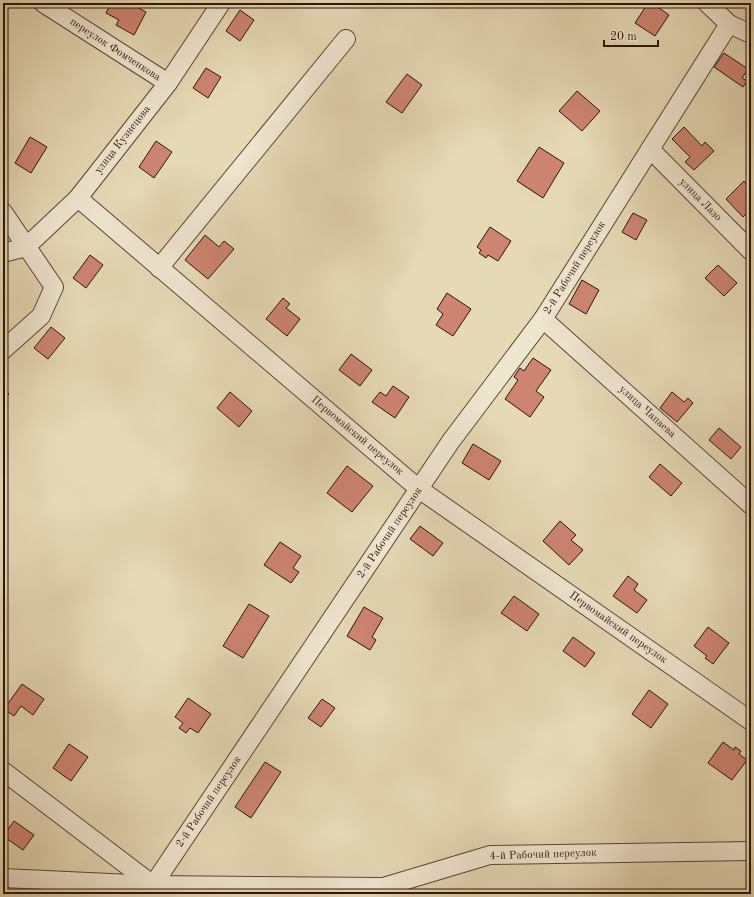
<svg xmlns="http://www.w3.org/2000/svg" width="754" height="897" font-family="'Old Standard TT',serif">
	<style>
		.building { fill: #ce8471; stroke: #2a1409 }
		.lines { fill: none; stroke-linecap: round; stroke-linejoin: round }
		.minor-casing { stroke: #594534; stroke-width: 20 }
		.minor { stroke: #efe6d0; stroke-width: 18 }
		.labels { text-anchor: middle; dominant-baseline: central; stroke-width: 3.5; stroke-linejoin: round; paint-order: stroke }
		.street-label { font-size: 11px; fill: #2a1409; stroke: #efe6d0 }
	</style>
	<rect width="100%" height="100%" fill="#e6d9b6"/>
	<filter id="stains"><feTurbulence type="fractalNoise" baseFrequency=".005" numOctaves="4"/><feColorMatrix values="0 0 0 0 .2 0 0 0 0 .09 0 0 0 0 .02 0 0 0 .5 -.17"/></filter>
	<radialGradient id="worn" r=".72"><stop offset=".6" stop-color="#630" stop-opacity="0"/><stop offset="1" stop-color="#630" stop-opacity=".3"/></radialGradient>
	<g class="building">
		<polygon points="111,3 130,3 146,12 134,35 116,25 119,20 106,13"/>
		<polygon points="648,3 652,3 669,15 655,36 635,23"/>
		<polygon points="240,10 254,20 240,41 226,31"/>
		<polygon points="724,53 748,69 742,78 747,81 743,87 714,67"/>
		<polygon points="206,68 221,77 208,98 193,88"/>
		<polygon points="407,74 422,85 402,113 386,102"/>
		<polygon points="577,91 600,111 582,131 559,111"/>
		<polygon points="684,127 702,146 705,142 714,151 694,170 685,162 690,157 672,139"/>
		<polygon points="30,137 47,147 31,173 15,163"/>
		<polygon points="156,141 172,152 154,178 139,167"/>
		<polygon points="539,147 564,163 543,198 517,181"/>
		<polygon points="744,181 751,189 751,209 743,217 726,199"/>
		<polygon points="633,213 647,220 636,240 622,232"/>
		<polygon points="490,227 511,241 498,261 488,255 486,258 479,253 481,250 477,247"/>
		<polygon points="205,235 219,247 224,241 234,249 208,279 185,260"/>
		<polygon points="90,255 103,265 86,288 73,278"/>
		<polygon points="718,265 737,283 724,296 705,278"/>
		<polygon points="582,280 599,290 586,314 569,304"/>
		<polygon points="447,293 471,309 453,336 436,325 443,314 437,309"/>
		<polygon points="283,298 290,304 286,308 300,319 287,336 266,319"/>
		<polygon points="51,327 65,338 48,359 34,348"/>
		<polygon points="351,354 372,370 360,386 339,370"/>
		<polygon points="533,358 551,370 536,391 544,397 530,417 505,399 518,380 514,377 520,368 524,371"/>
		<polygon points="393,386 409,397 395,418 372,402 380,392 386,396"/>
		<polygon points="3,389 9,394 3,400"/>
		<polygon points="230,392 252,411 239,427 217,408"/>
		<polygon points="672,392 684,402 688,398 693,403 677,422 660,408"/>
		<polygon points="719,428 741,447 731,459 709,440"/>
		<polygon points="473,444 501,461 489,480 462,463"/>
		<polygon points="660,464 682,483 671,496 649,477"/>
		<polygon points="347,466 373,486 352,512 327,493"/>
		<polygon points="560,521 576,535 571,540 583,550 569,565 543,541"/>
		<polygon points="420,526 443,543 433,556 410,539"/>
		<polygon points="280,542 301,556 293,568 299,572 291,583 264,565"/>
		<polygon points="628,576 638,584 634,590 647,600 637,613 613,596"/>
		<polygon points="514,596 539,614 527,631 501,613"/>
		<polygon points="249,604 269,616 243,658 223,646"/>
		<polygon points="364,607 383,618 372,637 376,640 370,650 347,636"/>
		<polygon points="708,627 729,643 713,664 705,658 707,656 694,646"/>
		<polygon points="573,637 595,653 585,667 563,651"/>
		<polygon points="22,684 44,699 33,715 21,706 14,716 4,709"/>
		<polygon points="649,690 668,704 651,728 632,714"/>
		<polygon points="188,698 211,714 198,733 190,728 186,733 179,728 183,723 175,717"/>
		<polygon points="322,699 335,708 321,727 308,718"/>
		<polygon points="723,742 734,750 735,747 741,751 739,754 747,760 732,780 708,763"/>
		<polygon points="69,744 88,757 71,781 53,768"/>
		<polygon points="265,762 281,772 251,818 235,807"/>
		<polygon points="14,821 34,835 23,850 3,836"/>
	</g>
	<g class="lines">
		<g class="minor-casing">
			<g id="minor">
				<polyline points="43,3 168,83"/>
				<polyline points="707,3 729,24 751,34"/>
				<polyline points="650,149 751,251"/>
				<polyline points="78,198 419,489 751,721"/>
				<polyline points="3,212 54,287 41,316 3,350"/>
				<polyline points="3,253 26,247 78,198 168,83 221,3"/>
				<polyline points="159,268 346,39"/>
				<polyline points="543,319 751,505"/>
				<polyline points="3,771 153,885 451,441 543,319 729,24"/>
				<polyline points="3,878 153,885 383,887 490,855 751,851"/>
			</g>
		</g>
		<use href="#minor" class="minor"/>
	</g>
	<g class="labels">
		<g class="street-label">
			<text transform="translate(115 50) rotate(33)">переулок Фомченкова</text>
			<text transform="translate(123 140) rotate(-52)">улица Кузнецова</text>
			<text transform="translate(700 200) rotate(45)">улица Лазо</text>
			<text transform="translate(575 268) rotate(-58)">2-й Рабочий переулок</text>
			<text transform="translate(647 412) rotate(42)">улица Чапаева</text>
			<text transform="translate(357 436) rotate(40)">Первомайский переулок</text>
			<text transform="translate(390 533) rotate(-56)">2-й Рабочий переулок</text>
			<text transform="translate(618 628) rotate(35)">Первомайский переулок</text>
			<text transform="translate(209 802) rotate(-56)">2-й Рабочий переулок</text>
			<text transform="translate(543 855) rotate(-2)">4-й Рабочий переулок</text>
		</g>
	</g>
	<rect width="754" height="897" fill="none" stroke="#e6d9b6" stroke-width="16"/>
	<rect x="4" y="4" width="746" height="889" fill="none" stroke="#2a1409" stroke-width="2"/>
	<rect x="8" y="8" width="738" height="881" fill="none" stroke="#2a1409"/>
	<path d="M604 40v6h54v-6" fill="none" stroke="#2a1409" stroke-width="2"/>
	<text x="610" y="40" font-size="12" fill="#2a1409" stroke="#efe6d0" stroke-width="3" paint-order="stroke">20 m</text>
	<rect width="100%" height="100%" filter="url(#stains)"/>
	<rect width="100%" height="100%" fill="url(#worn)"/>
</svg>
